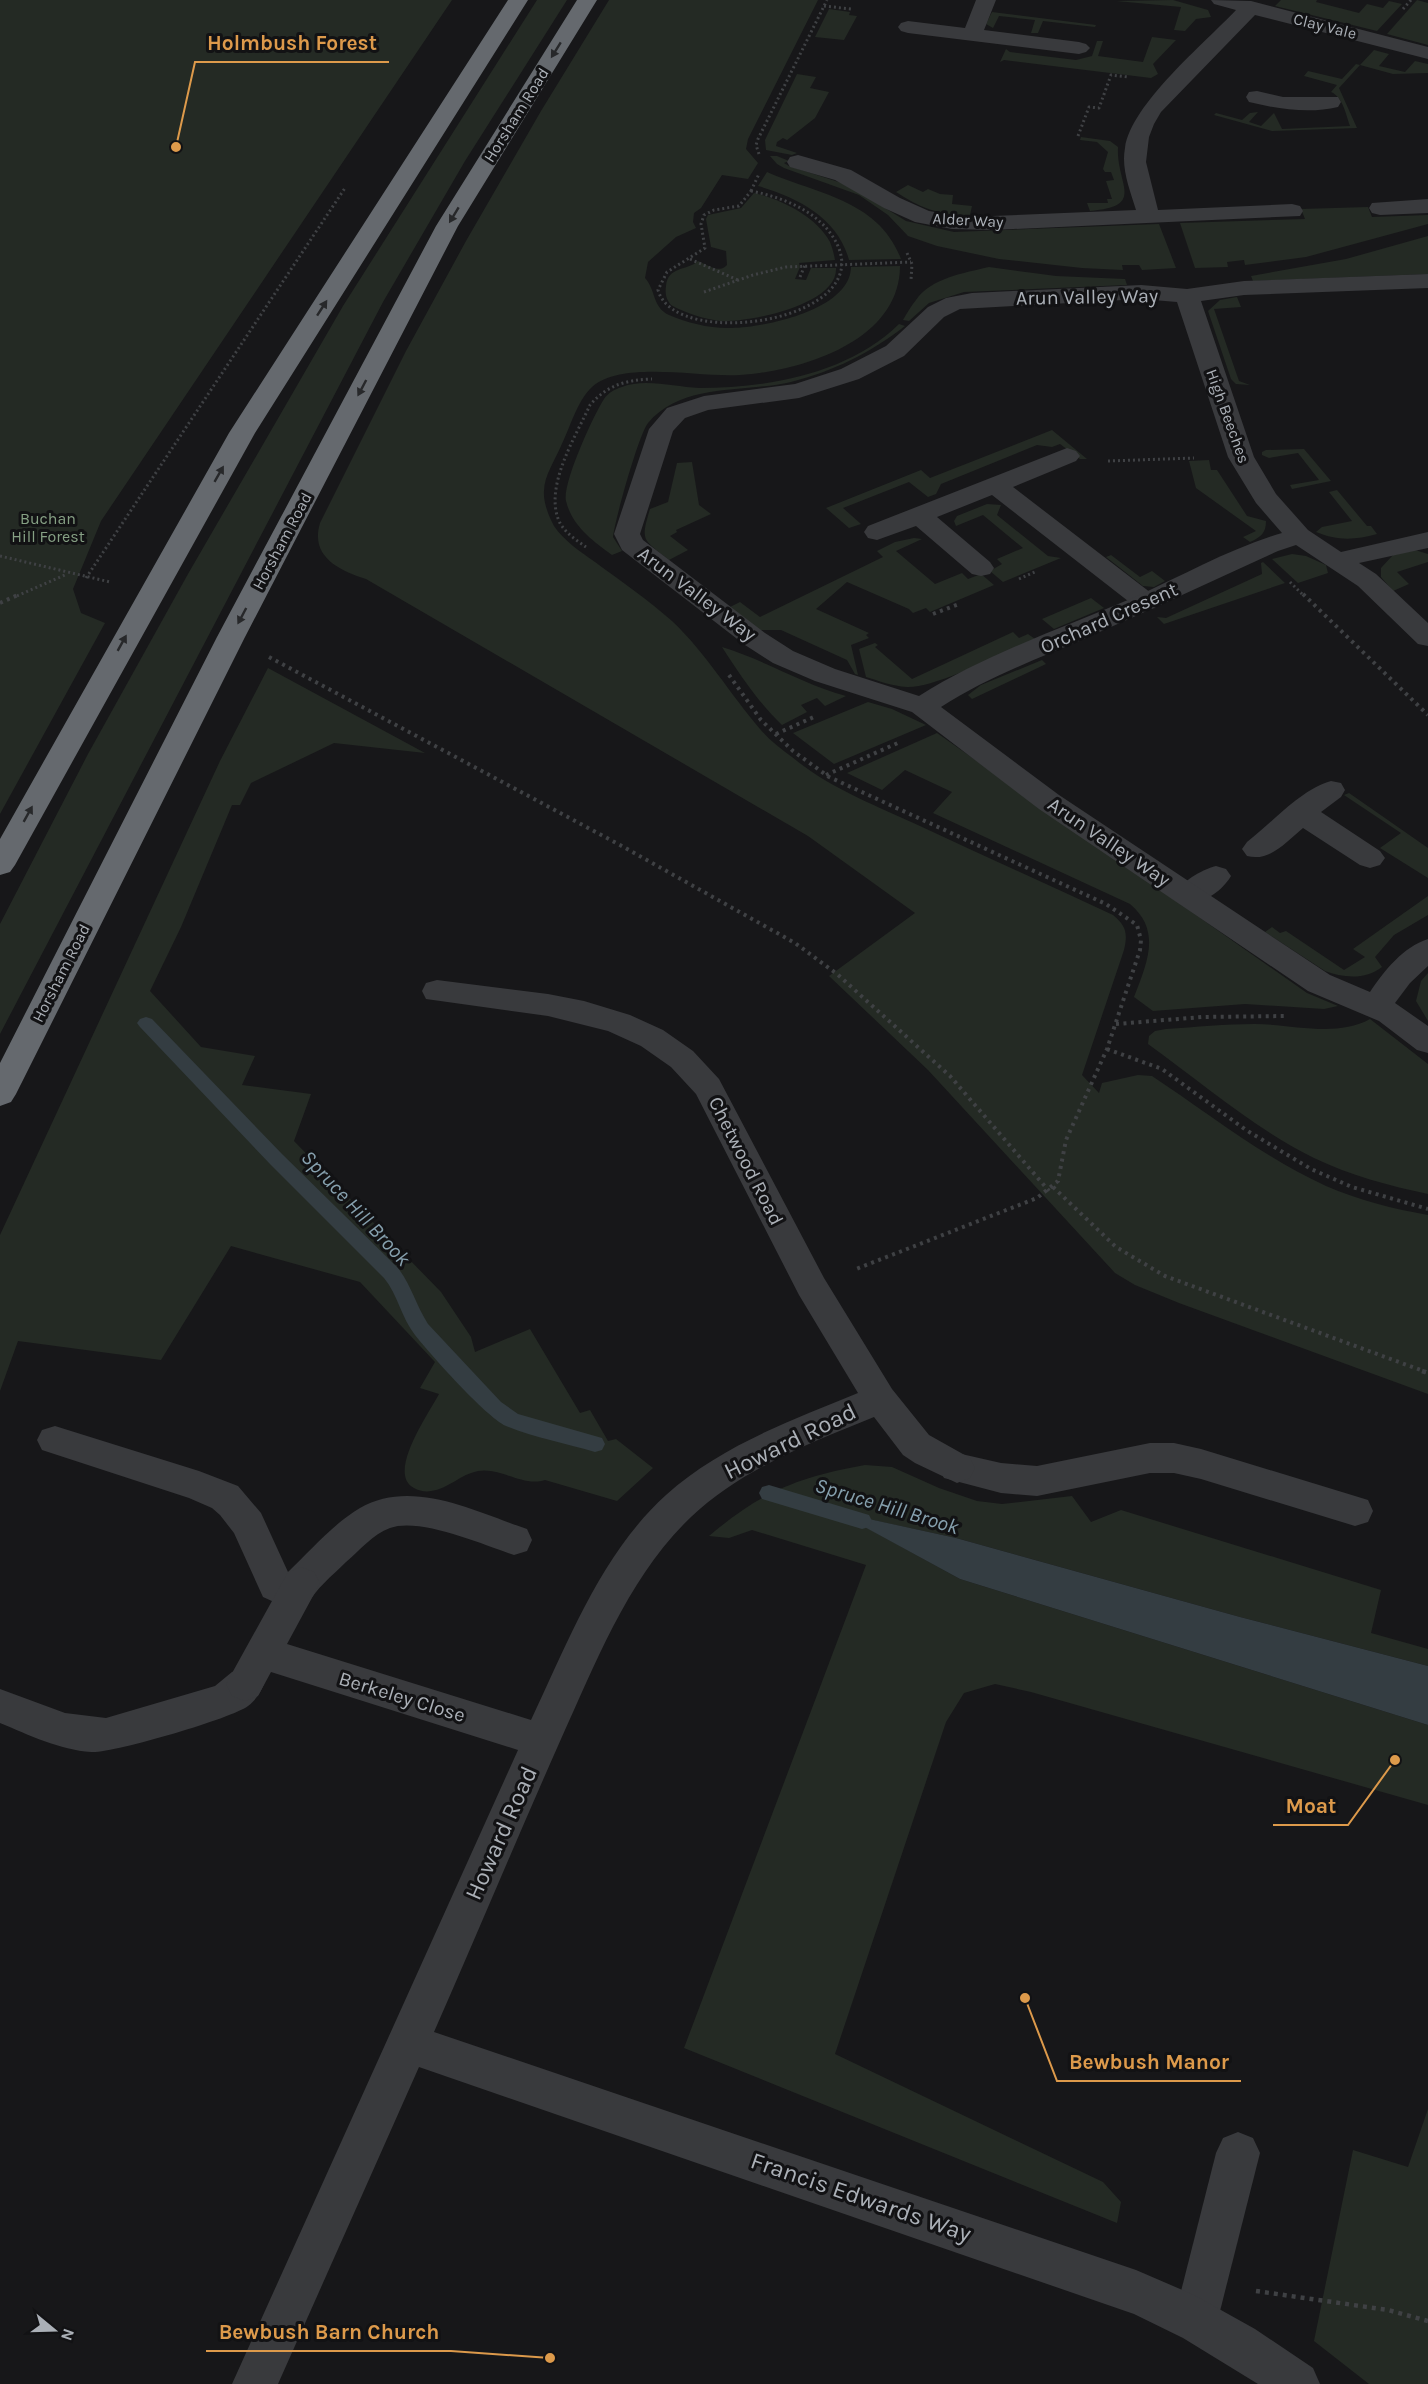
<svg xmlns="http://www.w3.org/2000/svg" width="1428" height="2384" font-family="Karla,sans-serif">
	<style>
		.green { fill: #242a24 }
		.water { fill: #343d42 }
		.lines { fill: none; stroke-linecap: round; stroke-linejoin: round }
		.stream { fill: #343d42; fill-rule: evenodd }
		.path-far2 { stroke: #3f4144; stroke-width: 3; stroke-dasharray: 2 3; stroke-linecap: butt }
		.path-far1 { stroke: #3f4144; stroke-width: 4; stroke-dasharray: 3 4.5; stroke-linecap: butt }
		.path { stroke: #3f4144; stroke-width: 4.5; stroke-dasharray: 4 5; stroke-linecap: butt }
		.lane { fill: #393a3d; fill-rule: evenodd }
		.street { fill: #393a3d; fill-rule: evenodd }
		.highway { fill: #65696e; fill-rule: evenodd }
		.oneway { fill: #27282a }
		.labels { text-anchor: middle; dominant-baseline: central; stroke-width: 6; stroke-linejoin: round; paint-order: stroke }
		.far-street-label { font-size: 16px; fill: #abb0b7; stroke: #121214 }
		.far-park-label { font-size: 16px; fill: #86a084; stroke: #121214 }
		.street-label { font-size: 20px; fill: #abb0b7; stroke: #121214 }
		.water-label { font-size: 21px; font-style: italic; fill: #86a0ae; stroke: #121214 }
		.near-street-label { font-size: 24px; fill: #abb0b7; stroke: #121214 }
		.leader { fill: none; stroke: #dd9a4b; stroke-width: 2 }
		.callout-dot { fill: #dd9a4b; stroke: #121214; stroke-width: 2 }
		.callout-label { font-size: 21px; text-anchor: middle; font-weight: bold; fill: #dd9a4b; stroke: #121214; stroke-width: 6; stroke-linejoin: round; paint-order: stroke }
	</style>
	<rect width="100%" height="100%" fill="#171719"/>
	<g class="green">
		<polygon points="0,0 452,0 101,521 73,589 81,613 105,623 0,814"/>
		<polygon points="537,0 567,0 465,161 383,302 0,1034 0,924 88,754 188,574 343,306"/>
		<path d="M 609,0 L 818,0 L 748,139 L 746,149 L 758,163 L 748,179 L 722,175 L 701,208 L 694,213 L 693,222 L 696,228 L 676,237 L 648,262 L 645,278 C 656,290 652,307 669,315 C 688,323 711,329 732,328 C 766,327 850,310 851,267 L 900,266 C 900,341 802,371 740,375 C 700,378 623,360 592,387 C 577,401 570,428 561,446 C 555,460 544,476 544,491 C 543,502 549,517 554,526 C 564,541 581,552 595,562 C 621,581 648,600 672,621 C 706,653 730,694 760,729 C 769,740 781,749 792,757 C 829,788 877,806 920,826 C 984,856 1049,885 1113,915 C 1126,926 1128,933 1124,950 L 1082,1075 L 1099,1093 L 1102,1083 L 1138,1075 L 1152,1076 C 1208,1113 1264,1158 1326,1186 C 1358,1200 1394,1209 1428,1215 L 1428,1394 L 1179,1303 L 1135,1285 L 1115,1273 L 928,1070 L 829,976 L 915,913 L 808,836 L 366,579 C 338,570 310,556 320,523 L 406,351 L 466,241 L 541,111 Z"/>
		<polygon points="1173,0 1208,10 1211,17 1196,19 1185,31 1174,30 1181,7 1116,1"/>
		<polygon points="1281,0 1317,0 1316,2 1359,13 1367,4 1383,8 1389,1 1402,4 1377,31 1275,6"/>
		<polygon points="1417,0 1428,3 1428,45 1387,34"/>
		<polygon points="829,9 850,12 849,15 857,16 844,40 815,37"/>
		<polygon points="992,12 1096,25 1095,27 1043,21 1038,33 1031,33 1035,20 999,16 993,28 986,24"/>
		<polygon points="1152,37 1176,40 1153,64 1158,74 1151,78 1004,60 1000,62 1006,49 1010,52 1076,60 1092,56 1097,41 1103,41 1098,56 1143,62"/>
		<path d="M 1374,50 L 1389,54 L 1379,66 L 1405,72 L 1415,61 L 1428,64 L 1428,73 L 1393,74 L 1360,65 L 1339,88 L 1357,128 L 1272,131 L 1214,115 L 1216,113 L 1242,120 L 1250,113 L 1258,112 L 1249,122 L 1261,126 L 1274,113 L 1282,129 L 1350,126 C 1346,115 1343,97 1331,92 L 1337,85 L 1304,76 L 1308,71 L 1342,79 L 1356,64 L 1360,65 Z"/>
		<polygon points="797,74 816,77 810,88 829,92 815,118 787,140 783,138 777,142 776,146 797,153 792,155 766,150 765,140"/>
		<path d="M 1081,137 L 1110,141 L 1118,147 C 1116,185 1147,206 1090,211 L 1087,203 L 1108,203 L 1107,199 L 1112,199 L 1106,181 L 1114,180 L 1111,172 L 1105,172 L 1103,169 L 1108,152 L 1097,142 L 1080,140 Z"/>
		<polygon points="770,156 777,156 789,161 784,163 789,166 848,185 906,221 954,232 1159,224 1176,268 1142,270 1139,265 1122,265 1123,270 1082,268 999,259 937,246 908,236 888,215 859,195 784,168 777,164"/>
		<path d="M 767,172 C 817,194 879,200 901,259 L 849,260 C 838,218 797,197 758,186 Z"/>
		<path d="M 908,185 L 923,192 L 928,189 L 940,194 L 953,195 L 952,204 L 972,206 L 970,215 C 941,216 920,208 896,192 Z"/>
		<path d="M 754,193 C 780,199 816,216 830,242 C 832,247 834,254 835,260 L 799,263 L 800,267 L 795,279 L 806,280 L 811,268 L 836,268 C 838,305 747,323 720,321 C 704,319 685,313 671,305 C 666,299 665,294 666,286 C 668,266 687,271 698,261 C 708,265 719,274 727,265 L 726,251 L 711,247 L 706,219 L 708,215 L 741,208 Z"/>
		<polygon points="1368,207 1372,217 1428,215 1428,224 1306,257 1245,265 1244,260 1227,262 1228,267 1195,268 1180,223 1305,219 1301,209"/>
		<polygon points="1428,236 1428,274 1253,281 1251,276 1346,259"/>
		<path d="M 989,267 L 1056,276 L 1125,279 L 1127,285 L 964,292 L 929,303 L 909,321 L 903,320 C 907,313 911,306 916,300 C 931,278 964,273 989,267 Z"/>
		<polygon points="1237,297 1241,307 1214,309 1239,381 1250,385 1236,384 1231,379 1208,311 1220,300"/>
		<path d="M 899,324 L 905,326 C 870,353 834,371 791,382 C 744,393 683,382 648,423 C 639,434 615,519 613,537 L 622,551 L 612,555 C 593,541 572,526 566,501 C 562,484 593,416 604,399 C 608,393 615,389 622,387 C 645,378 675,387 699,388 C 768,388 848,374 899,324 Z"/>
		<polygon points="1052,430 1087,459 1080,459 1060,444 1052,447 1037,445 941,484 936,494 928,497 909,482 843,508 861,524 849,528 826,508 921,470 930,478"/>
		<polygon points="1304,449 1331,481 1292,489 1290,485 1319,480 1298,453 1269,458 1262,455 1262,452 1266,450"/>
		<path d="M 1209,460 L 1211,470 L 1217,470 L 1247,516 L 1266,521 C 1266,533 1261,537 1250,542 L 1243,537 L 1256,531 L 1196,488 L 1189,461 Z"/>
		<path d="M 692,462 L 699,505 L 711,514 L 676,530 L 677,532 L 670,536 L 688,550 L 669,560 C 643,539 640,542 650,509 L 668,502 L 677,463 Z"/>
		<path d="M 1337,490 L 1367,526 L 1371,526 L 1377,534 C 1355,540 1338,541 1316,532 L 1322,527 L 1352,521 L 1329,492 Z"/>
		<polygon points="987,504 1001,505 997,515 1048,556 1061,558 1003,582 990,571 1002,564 997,559 1023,548 983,515 956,526 954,521 957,516"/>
		<polygon points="914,538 922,539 896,551 935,584 962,573 968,579 981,574 994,585 930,612 926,608 913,613 909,609 847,582 816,609 869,633 866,635 869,638 851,645 858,675 855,674 847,660 781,630 759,630 730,607 740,602 760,617 883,557 877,551 895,542"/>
		<polygon points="1415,550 1428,554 1428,562 1397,572 1409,584 1393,591 1381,577 1381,568 1393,555"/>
		<polygon points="1292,554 1306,556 1326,565 1328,573 1298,583 1272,559"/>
		<polygon points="1111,555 1140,577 1152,571 1165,581 1154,587 1143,586 1106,557"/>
		<polygon points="1263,562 1285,583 1164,624 1157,617 1166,618 1262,574 1261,563"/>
		<polygon points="1091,598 1104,608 1054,629 1042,619"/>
		<path d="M 1013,632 L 1019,638 L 1028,634 L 1035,639 C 1005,652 936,688 907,687 C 892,686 879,681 866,677 L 859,649 L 875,643 L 878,645 L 875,647 L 912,679 Z"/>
		<path d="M 722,647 C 765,660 802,684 846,696 L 825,706 L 817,698 L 801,705 L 807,712 L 782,725 C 758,702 740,675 722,647 Z"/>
		<polygon points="1042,660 1046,664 972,699 968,695 981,685"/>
		<path d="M 268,668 L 425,753 L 334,743 L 251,783 L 240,805 L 232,805 L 181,927 L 150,991 L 201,1047 L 255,1056 L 242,1085 L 311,1094 L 294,1141 L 441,1292 L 471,1337 L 475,1352 L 530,1329 L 580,1413 L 590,1410 L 608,1441 L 616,1439 L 653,1468 L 617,1501 L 545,1480 C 522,1487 501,1467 478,1471 C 461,1474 448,1489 431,1491 C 426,1492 419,1491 414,1488 C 386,1474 429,1413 439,1394 L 420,1388 L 435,1362 L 360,1282 L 231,1246 L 161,1360 L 18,1341 L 0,1391 L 0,1235 L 220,761 Z"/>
		<polygon points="868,702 892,709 926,725 834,764 793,733"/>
		<path d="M 937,733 L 1307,993 L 1338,1006 L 1324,1009 L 1245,1004 L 1153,1011 L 1134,997 C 1147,963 1162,931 1130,904 L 933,813 L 952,792 L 905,770 L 882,790 L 847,773 Z"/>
		<polygon points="1349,793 1428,848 1428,878 1380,848 1401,833 1344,795"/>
		<path d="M 1428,896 L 1428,915 L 1394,935 L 1375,957 L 1382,967 C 1366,980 1343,978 1325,971 L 1265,932 L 1272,927 L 1280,933 L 1286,931 L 1344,970 L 1365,957 L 1353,949 Z"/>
		<polygon points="1428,973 1428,1021 1416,1001 1421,981"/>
		<path d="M 1370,1019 L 1428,1064 L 1428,1194 C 1390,1186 1349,1175 1314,1158 C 1255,1129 1202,1083 1148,1044 L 1149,1036 L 1155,1031 L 1166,1029 C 1196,1027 1225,1024 1255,1024 C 1292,1024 1336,1038 1370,1019 Z"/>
		<path d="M 865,1465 L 892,1467 L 939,1488 L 977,1501 L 1002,1504 L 1072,1496 L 1091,1522 L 1121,1510 L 1381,1590 L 1371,1633 L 1428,1649 L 1428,1666 L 1240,1617 L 956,1538 L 840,1513 L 960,1579 L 1428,1725 L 1428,1805 L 1031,1692 L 995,1684 L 964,1693 L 946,1722 L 835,2054 L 1103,2182 L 1121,2202 L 1117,2223 L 684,2048 L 866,1565 L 752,1530 L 729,1538 L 709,1536 C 761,1492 798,1477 865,1465 Z"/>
		<polygon points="1428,2109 1428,2384 1369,2384 1314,2341 1353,2150 1408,2167"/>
	</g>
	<polygon class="water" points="837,1512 956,1538 1240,1617 1428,1666 1428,1725 960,1579"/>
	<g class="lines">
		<g class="stream">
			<path d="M 146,1017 L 152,1019 L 282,1154 L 398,1268 C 411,1285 416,1305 428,1324 L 501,1402 L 518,1414 L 602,1438 L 605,1444 L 602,1450 L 595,1452 C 568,1444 531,1437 506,1426 C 485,1416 431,1355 415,1335 C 401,1317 398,1295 384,1278 L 270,1164 L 140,1027 L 137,1023 L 140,1019 Z"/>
			<polygon points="769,1485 869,1515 872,1521 869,1527 862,1529 762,1499 759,1493 762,1487"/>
		</g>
		<g class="path-far2">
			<polyline points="824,6 851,9"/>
			<polyline points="1403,9 1411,0"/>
			<polyline points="1078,136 1089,107 1099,108 1111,75 1128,77"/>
			<polyline points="759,154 756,145 758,139 827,0"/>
			<path d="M 751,191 C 781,197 816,210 833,237 C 887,320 675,353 658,290 L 667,272 L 705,248 L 701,224 L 704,215 L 714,210 L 739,206 Z"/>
			<polyline points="751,191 759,174"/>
			<polyline points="907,253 912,264 911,280"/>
			<polyline points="690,259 738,280"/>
			<polyline points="800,277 805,265"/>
			<polyline points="704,292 753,275 786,267 911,262"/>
			<polyline points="1108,461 1194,458"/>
			<path d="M 586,547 C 576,540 564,532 559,521 C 544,486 576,436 590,405 C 607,385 626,380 652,379"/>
			<polyline points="0,556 110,582"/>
			<polyline points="86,578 345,188"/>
			<polyline points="1019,579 1037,571"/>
			<polyline points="1290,582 1304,596"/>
			<polyline points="17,596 65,575"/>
		</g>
		<g class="path-far1">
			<polyline points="1303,594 1428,715"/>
			<polyline points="0,603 20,594"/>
			<polyline points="933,614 959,604"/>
			<polyline points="269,657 620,845 795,943 837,974 950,1076 1049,1191"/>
			<polyline points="729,675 761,720 793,751 829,777 1106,904 1137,925 1141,940 1140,950 1107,1049 1066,1140 1058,1181 1037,1198 856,1269"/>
			<polyline points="776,734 816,716"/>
			<polyline points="826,775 900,742"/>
			<polyline points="1116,1024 1202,1017 1286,1016"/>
			<polyline points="1107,1049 1162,1069 1246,1130 1311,1169 1352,1187 1428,1209"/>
			<polyline points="1053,1187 1116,1247 1165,1276 1426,1372"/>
		</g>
		<g class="path">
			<polyline points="1422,1371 1428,1373"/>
			<polyline points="1256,2291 1388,2310 1428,2321"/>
		</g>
		<g class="lane">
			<polygon points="976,0 996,0 984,30 1079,42 1086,44 1090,48 1086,52 1079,54 908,33 901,31 898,27 901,23 908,21 965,28"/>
			<path d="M 1257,91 L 1283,97 L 1338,97 L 1341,102 L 1338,107 C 1309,114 1278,109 1249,102 L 1246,97 L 1249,92 Z"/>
			<polygon points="1067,448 1076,451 1080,456 1076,461 1013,487 1155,596 1159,602 1155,608 1146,610 1137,608 992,495 937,517 990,562 994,568 990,574 981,576 972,574 916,526 877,540 868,538 864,532 868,526"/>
			<path d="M 1331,781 L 1341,783 L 1345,790 L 1341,797 L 1321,812 L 1380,851 L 1385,858 L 1380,865 L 1370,868 L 1360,865 L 1303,828 C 1286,842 1270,862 1247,856 L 1242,849 L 1247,842 C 1272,823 1301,789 1331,781 Z"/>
			<path d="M 1216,866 L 1226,869 L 1231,876 C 1221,893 1198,908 1178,902 L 1174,895 C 1182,881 1201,870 1216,866 Z"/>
			<path d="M 55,1426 L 199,1471 L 238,1486 L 261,1513 L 288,1572 C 311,1550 333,1524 360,1508 C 412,1478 476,1512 527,1529 L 532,1540 L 527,1551 L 514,1555 C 484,1545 420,1517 390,1528 C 373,1534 359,1551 346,1562 C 332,1576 315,1589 307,1606 L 294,1611 L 263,1597 L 234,1533 L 220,1515 L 212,1508 L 189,1498 L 42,1450 L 37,1440 L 42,1430 Z"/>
			<polygon points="1150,1443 1174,1443 1201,1449 1355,1496 1368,1500 1373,1511 1368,1522 1355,1526 1201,1479 1174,1473 1150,1473 1037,1496 1001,1493 944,1478 939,1468 944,1458 957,1453 1001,1463 1037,1466"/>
			<path d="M 245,1667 L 258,1672 L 264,1684 C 260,1693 256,1700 248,1706 C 233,1718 111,1754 91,1752 C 60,1750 29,1735 0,1723 L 0,1689 L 65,1713 L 106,1718 L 215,1686 L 232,1672 Z"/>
			<polygon points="1238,2132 1253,2138 1260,2153 1218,2319 1212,2335 1196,2341 1180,2335 1174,2319 1216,2153 1223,2138"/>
		</g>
		<g class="street">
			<path d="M 1211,0 L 1251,1 L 1428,47 L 1428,59 L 1255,15 L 1161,112 L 1154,124 L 1149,137 L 1146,162 L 1158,210 L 1292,204 L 1300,206 L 1303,211 L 1300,216 L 992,230 L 952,229 L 915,222 L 884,208 L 835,180 L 790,167 L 787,162 L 790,157 L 798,155 L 851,170 L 900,198 L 929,211 L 952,215 L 992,216 L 1136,210 C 1130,190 1121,169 1125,148 C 1131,104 1205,43 1236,10 L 1214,4 Z"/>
			<polygon points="1428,199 1428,213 1380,215 1372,213 1369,208 1372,203"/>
			<path d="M 1428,274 L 1428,288 L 1244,295 L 1201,301 L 1254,457 L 1276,494 L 1308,530 L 1341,552 L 1428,532 L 1428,548 L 1359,563 L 1376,574 L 1428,623 L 1428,646 L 1418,644 L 1358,586 L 1296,545 L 1278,551 C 1214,580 1151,610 1086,638 C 1037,659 986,678 941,707 L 1059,795 L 1330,975 L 1370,992 C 1384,971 1403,947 1428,939 L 1428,966 L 1410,983 L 1395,1003 L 1428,1026 L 1428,1053 L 1417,1050 L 1379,1021 L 1308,991 L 1039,809 L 912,712 L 815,681 L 773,663 L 745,645 L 622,550 L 614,534 L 649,429 L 667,408 L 704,396 L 795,384 L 841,369 L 886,346 L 928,307 L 946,298 L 972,293 L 1141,285 L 1187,289 L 1244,281 ZM 1141,299 L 1177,302 L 1228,457 L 1256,503 L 1282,533 C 1231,548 1184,575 1135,597 C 1063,628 985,654 919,696 L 835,669 L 793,651 L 765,633 L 643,540 L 640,534 L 673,431 L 685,418 L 708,410 L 799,398 L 859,379 L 904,356 L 944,317 L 960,309 Z"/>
			<path d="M 437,980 L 548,994 L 584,1001 L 630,1015 L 663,1030 L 693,1051 L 719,1079 L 824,1278 L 892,1389 L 929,1435 L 970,1458 L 975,1468 L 970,1478 L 957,1483 L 915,1463 L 903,1455 L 874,1417 C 810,1443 742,1469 691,1517 C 629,1576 596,1662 561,1739 C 518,1836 477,1934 434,2032 L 1136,2270 L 1194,2295 L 1255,2329 L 1313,2368 L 1320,2384 L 1258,2384 L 1183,2338 L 1134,2314 L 419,2067 L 278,2384 L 232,2384 L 518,1750 L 271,1672 L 258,1696 L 245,1701 L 232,1696 L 226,1684 L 288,1572 L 301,1567 L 314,1572 L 320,1583 L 287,1644 L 531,1720 C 568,1642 601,1554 666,1495 C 720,1446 792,1420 858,1393 L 799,1295 L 696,1094 L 671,1067 L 641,1046 L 608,1031 L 548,1016 L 426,999 L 422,991 L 426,983 Z"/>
		</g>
		<g class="highway">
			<polygon points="508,0 528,0 255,433 15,865 10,872 0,875 0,839 229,433"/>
			<polygon points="577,0 597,0 458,226 245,637 16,1094 11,1102 0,1106 0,1063 217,637 436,226"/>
		</g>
	</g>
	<defs><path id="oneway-solid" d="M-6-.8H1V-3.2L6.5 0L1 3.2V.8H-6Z" transform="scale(1.5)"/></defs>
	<g class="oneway">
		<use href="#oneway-solid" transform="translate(556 50) rotate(122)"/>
		<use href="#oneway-solid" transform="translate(454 215) rotate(121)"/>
		<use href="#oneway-solid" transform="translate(322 308) rotate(-57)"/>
		<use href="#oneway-solid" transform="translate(362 388) rotate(118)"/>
		<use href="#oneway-solid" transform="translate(219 474) rotate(-60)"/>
		<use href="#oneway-solid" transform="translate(242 616) rotate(118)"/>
		<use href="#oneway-solid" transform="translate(122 643) rotate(-61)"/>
		<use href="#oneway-solid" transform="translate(28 814) rotate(-61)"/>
	</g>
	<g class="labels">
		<g class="far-street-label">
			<text transform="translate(1325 26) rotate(14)">Clay Vale</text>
			<text transform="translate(516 115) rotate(-58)">Horsham Road</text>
			<text transform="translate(968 220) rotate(3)">Alder Way</text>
			<text transform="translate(1228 416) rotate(70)">High Beeches</text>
			<text transform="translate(282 541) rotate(-62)">Horsham Road</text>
			<text transform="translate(61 973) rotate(-63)">Horsham Road</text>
		</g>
		<g class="far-park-label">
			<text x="48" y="518">Buchan<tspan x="48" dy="18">Hill Forest</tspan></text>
		</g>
		<g class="street-label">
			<text transform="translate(1087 297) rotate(-1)">Arun Valley Way</text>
			<text transform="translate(697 594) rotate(37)">Arun Valley Way</text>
			<text transform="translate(1109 618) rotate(-24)">Orchard Cresent</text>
			<text transform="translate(1109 842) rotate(34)">Arun Valley Way</text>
			<text transform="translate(746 1161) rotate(63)">Chetwood Road</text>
			<text transform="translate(402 1697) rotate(17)">Berkeley Close</text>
		</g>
		<g class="water-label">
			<text transform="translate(356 1208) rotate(47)">Spruce Hill Brook</text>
			<text transform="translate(887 1506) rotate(17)">Spruce Hill Brook</text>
		</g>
		<g class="near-street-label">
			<text transform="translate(790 1441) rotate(-26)">Howard Road</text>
			<text transform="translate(501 1833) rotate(-66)">Howard Road</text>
			<text transform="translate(861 2197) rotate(19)">Francis Edwards Way</text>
		</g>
	</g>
	<path class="leader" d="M176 147L195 62H389M1395 1760L1348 1825H1273M1025 1998L1057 2081H1241M550 2358L451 2351H206"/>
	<g class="callout-dot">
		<circle cx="176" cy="147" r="6"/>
		<circle cx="1395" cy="1760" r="6"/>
		<circle cx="1025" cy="1998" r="6"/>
		<circle cx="550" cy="2358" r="6"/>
	</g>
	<g class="callout-label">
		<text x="292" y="50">Holmbush Forest</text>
		<text x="1311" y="1813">Moat</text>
		<text x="1149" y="2069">Bewbush Manor</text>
		<text x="329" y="2339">Bewbush Barn Church</text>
	</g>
	<g transform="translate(54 2330) rotate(109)" stroke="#121214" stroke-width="4.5" paint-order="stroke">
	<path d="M0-4.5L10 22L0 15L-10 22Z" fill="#abb0b7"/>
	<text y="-9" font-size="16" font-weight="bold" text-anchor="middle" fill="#abb0b7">N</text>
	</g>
</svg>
